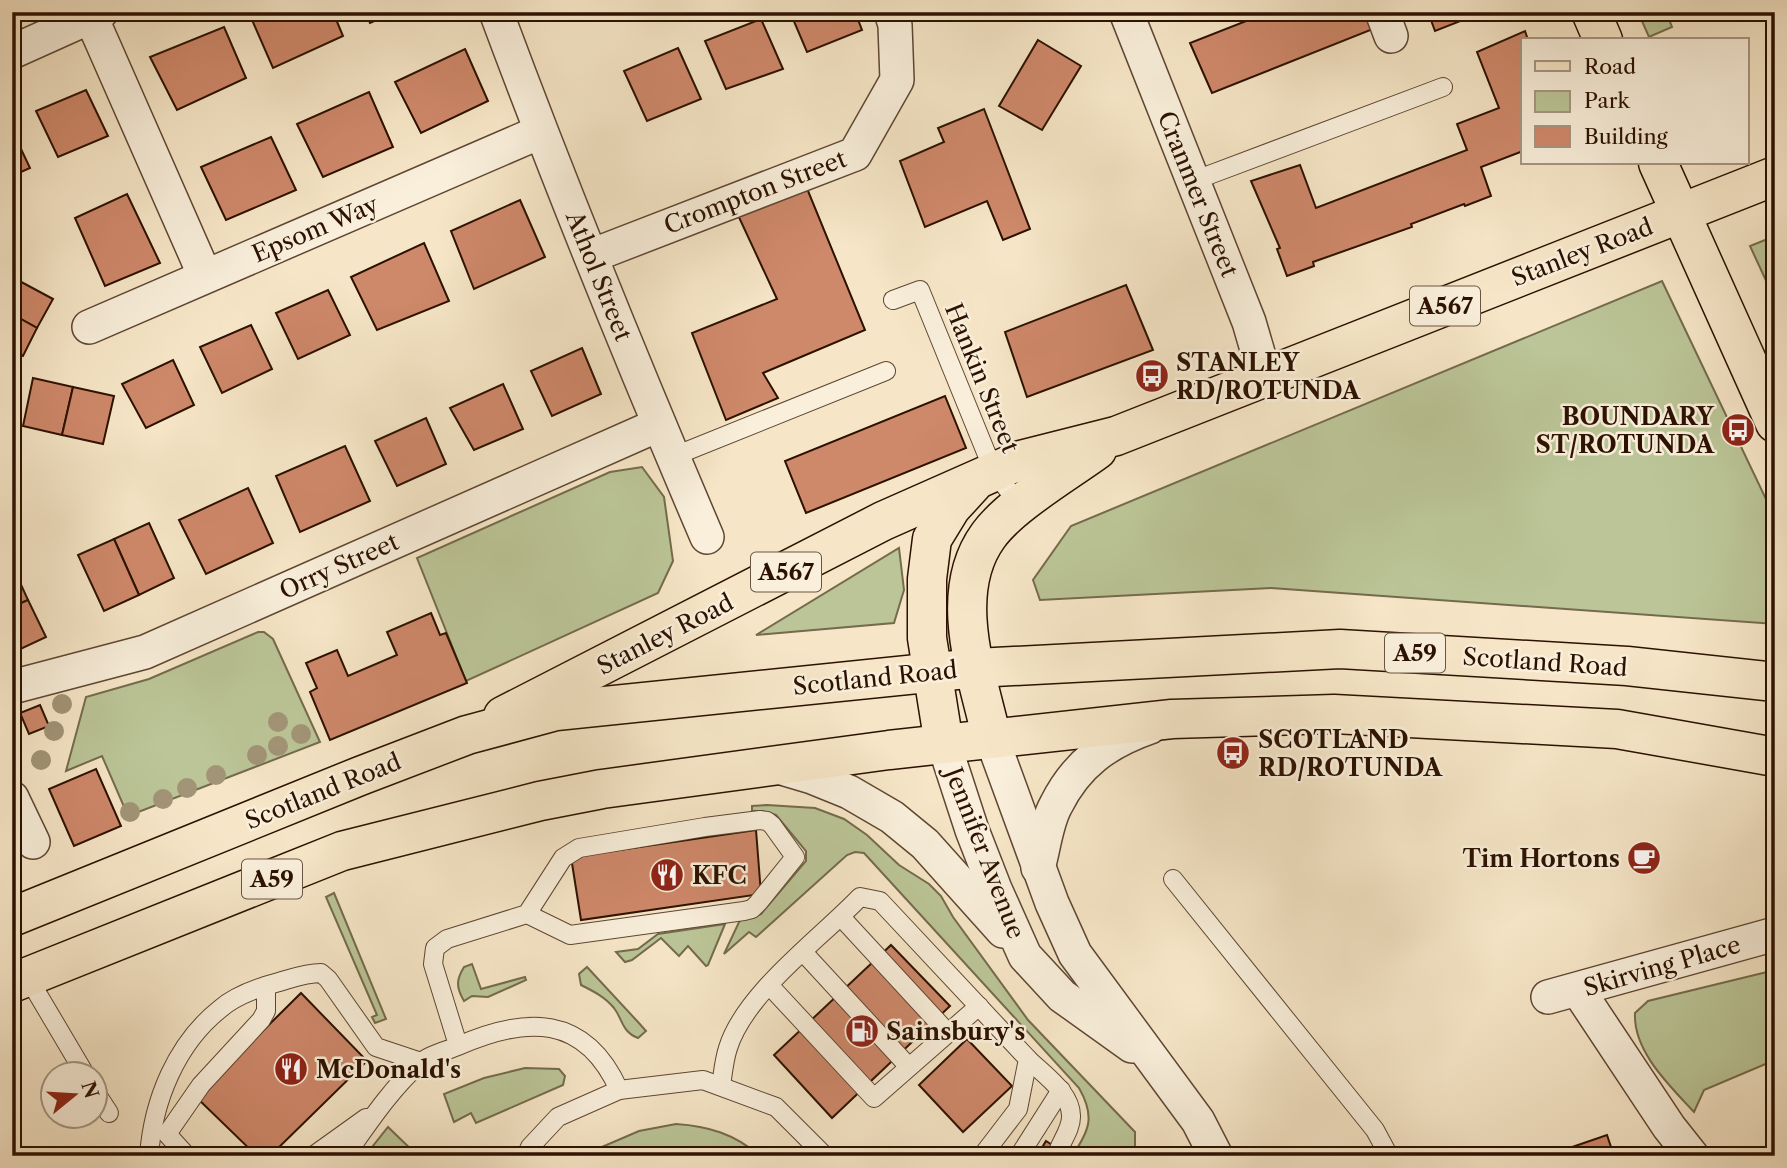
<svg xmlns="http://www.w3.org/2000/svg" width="1787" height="1168" font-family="'Libre Caslon Text',serif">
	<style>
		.green { fill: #bbc597; stroke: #746b4c; stroke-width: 2 }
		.building { fill: #ce886a; stroke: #2c1100; stroke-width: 2 }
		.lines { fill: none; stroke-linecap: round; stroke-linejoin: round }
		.service-casing { stroke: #5e4632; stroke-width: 20 }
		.minor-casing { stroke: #5e4632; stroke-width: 36 }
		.primary-casing { stroke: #2c1100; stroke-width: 41 }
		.trunk-casing { stroke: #2c1100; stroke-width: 41 }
		.service { stroke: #f9efdb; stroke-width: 18 }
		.minor { stroke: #f9efdb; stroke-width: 33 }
		.primary { stroke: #f6e6c7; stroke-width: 38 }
		.trunk { stroke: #f6e6c7; stroke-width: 38 }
		.tree { fill: #a29477 }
		.labels { text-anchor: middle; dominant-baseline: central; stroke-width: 5; stroke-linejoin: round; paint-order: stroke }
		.shield { fill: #f9efdb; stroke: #6a5442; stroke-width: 2 }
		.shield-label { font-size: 23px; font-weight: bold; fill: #2c1100 }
		.street-label { font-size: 24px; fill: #2c1100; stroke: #f9efdb }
		.poi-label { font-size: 24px; font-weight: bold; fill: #2c1100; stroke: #f9efdb; text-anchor: start }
	</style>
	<rect width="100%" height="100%" fill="#f6e6c7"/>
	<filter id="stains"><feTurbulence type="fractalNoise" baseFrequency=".00286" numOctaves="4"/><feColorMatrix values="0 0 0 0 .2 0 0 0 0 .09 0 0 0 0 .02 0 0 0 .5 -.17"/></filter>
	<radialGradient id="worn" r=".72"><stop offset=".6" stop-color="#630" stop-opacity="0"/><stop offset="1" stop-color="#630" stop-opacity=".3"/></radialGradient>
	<g class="green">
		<polygon points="1638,12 1666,12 1672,27 1649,37"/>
		<polygon points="1775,236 1775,300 1750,246"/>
		<polygon points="1662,281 1775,518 1775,624 1271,588 1040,600 1033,580 1071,526"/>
		<polygon points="642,467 664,497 673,561 658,593 466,681 417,558 610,472"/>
		<polygon points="899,548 904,590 894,623 756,635"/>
		<polygon points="258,632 264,632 273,639 320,742 128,816 102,756 66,771 86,697 149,679"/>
		<path d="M 767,805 L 815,808 L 844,819 L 867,835 L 899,865 L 929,884 L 941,896 L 953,917 L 1028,1020 L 1135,1132 L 1135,1150 L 1130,1156 L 1072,1156 C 1090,1130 1095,1116 1079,1088 L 864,853 L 855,852 L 847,855 L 756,937 L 749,932 L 724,954 L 740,920 L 761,914 L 806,861 L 806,851 L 776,815 L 762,811 L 752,811 L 752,806 Z"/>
		<polygon points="334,893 386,1019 375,1023 372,1017 377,1015 326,897"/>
		<polygon points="725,924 708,965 706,966 688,946 679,956 661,938 632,960 625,962 616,952 638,949 658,934"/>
		<path d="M 472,964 L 481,989 L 525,977 L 526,980 L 488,997 L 472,996 L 464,1001 C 456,987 456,980 464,967 Z"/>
		<path d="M 587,967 L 638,1022 L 646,1031 L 638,1038 C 622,1032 623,1020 614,1008 C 605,997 593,991 581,985 L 579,974 Z"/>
		<path d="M 1775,970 L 1775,1060 L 1704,1090 L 1694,1112 C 1669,1085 1633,1051 1635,1013 L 1648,1001 Z"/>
		<polygon points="525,1068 559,1069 565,1076 563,1085 476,1123 471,1113 454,1122 444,1094 484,1078"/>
		<path d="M 676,1124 C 708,1126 735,1134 760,1156 L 581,1156 L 639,1131 Z"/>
		<polygon points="388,1127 418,1156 365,1156"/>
	</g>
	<g class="building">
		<polygon points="252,12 333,12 343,36 273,68 249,13"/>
		<polygon points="365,12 395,12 370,23"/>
		<polygon points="790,12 855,12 862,30 807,52"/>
		<polygon points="1269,12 1372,12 1378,27 1212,93 1190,43"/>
		<polygon points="1428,12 1480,12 1481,13 1435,31"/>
		<polygon points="761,19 783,69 726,89 705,41"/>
		<polygon points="224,27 246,78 177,110 150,57"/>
		<polygon points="1525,31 1528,40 1523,40 1523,151 1481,167 1491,196 1465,206 1464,204 1411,224 1412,227 1313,262 1314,266 1287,276 1277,249 1280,248 1251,181 1300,165 1316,208 1467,150 1457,124 1499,108 1477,52"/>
		<polygon points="1038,40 1081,66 1042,130 999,106"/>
		<polygon points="678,48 701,99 647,121 624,71"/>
		<polygon points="465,49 488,101 421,133 395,82"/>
		<polygon points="86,90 108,136 58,157 36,111"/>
		<polygon points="369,92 393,147 323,177 297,124"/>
		<polygon points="984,109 1030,229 1003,240 987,201 925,227 900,161 944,142 938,128"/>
		<polygon points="12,130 30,168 12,176"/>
		<polygon points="271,137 296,190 226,220 201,167"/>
		<polygon points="806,186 865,330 763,373 778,398 726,420 692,333 777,299 737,213"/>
		<polygon points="127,194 160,263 105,286 75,218"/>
		<polygon points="520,200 545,257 474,289 451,231"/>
		<polygon points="424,243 449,301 377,330 351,277"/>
		<polygon points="12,277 53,299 37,328 12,314"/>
		<polygon points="1126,285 1153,350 1027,397 1005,332"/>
		<polygon points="328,290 350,335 298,359 276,313"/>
		<polygon points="12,314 37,328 23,356 12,350"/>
		<polygon points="251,325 272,369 222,393 200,347"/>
		<polygon points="582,348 601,394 552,416 531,371"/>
		<polygon points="173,360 194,405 146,428 122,384"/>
		<polygon points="33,378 73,387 62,435 23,426"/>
		<polygon points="503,384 523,429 474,450 450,408"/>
		<polygon points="73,387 114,396 103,444 62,435"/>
		<polygon points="945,396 966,448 806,513 785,461"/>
		<polygon points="426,418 446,464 397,486 375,441"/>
		<polygon points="345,446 370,501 300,532 276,476"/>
		<polygon points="248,488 273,543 206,574 179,520"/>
		<polygon points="149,523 174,578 139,595 114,539"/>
		<polygon points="114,539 139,595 104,611 78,555"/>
		<polygon points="12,565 28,600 12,607"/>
		<polygon points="28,600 46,637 12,653 12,607"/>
		<polygon points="431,613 440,635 446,633 467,683 330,740 310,692 317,688 306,663 337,650 348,676 397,655 387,632"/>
		<polygon points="40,705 49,726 29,734 20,713"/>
		<polygon points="96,769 121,826 74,846 49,789"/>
		<polygon points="756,830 761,894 581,920 571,857"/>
		<polygon points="891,945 950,1006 832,1118 774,1055"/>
		<polygon points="301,993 367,1061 270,1156 257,1156 196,1097"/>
		<polygon points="967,1039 1012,1086 963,1132 919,1085"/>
		<polygon points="1607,1135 1614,1156 1546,1156"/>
		<polygon points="1046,1141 1070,1156 1037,1156"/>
	</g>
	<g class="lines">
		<g class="service-casing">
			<g id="service">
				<polyline points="1193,181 1443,87"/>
				<polyline points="893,300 920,290 994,472 1020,505"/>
				<polyline points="672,457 886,371"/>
				<polyline points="1173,879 1375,1130 1389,1156"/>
				<polyline points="841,917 948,1033"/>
				<polyline points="803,952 909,1067"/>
				<polyline points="27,976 85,1074"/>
				<polyline points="769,985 874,1098 979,1006"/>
				<polyline points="458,1045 433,964 435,948 447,939 527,914 563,858 579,848 705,827 760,820 767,821 772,825 795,857 758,903 752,909 744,911 570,935 527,914"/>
				<path d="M 1028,1059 C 1043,1074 1072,1093 1071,1117 C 1071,1128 1063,1139 1059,1149"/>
				<path d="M 721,1086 C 723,1073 724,1060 728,1048 C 745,993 820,939 860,897 L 880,901 L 1028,1059 L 1018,1109 L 982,1156"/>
				<polyline points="94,1090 109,1113"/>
				<path d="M 149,1156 C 153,1101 176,1044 220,1009 C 235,996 260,987 279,982 C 293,978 306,973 321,973 L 328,979 L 376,1047 L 421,1062"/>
				<polyline points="187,1156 167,1134 201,1085 261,1020 266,1011 266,986"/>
				<polyline points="313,1156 366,1118"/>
				<path d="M 345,1156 C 368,1124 390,1090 419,1064 C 428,1055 446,1051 458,1046 C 526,1016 585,1014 619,1090"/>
				<polyline points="526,1156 530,1147 558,1117 619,1090 703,1080 776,1107 825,1156"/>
				<polyline points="1019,1156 1061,1090"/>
			</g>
		</g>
		<g class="minor-casing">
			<g id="minor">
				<path d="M 496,12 C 562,189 633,364 707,537"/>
				<polyline points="1126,12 1249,322 1265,377"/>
				<polyline points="1382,12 1391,36"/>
				<polyline points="91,17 205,276"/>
				<polyline points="12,52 101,12"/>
				<polyline points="591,256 855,154 897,80 895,25 891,12"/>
				<polyline points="89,327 540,132"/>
				<polyline points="12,687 145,652 658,425"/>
				<polyline points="992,739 1052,903 1075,954 1198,1121 1216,1156"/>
				<polyline points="944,744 972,830 995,889 1025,956 1062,996 1132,1046"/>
				<polyline points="775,766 812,777 849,792 892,817 925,844 1003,931"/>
				<polyline points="12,798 33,842"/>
				<path d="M 1038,868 C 1044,848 1046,823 1056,805 C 1077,763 1107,742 1150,727"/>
				<polyline points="1578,990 1669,1127 1692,1156"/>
				<polyline points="1548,997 1775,934"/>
			</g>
		</g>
		<g class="primary-casing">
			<g id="primary">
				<polyline points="1591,12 1603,40"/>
				<polyline points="1658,163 1775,423"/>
				<polyline points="503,716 883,521 1021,460 1116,436 1775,176"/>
				<path d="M 992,739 C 978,677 946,594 988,536 C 1009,506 1067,472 1097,450"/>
				<polyline points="944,744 927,638 927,579 932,539 951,508 973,484"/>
			</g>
		</g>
		<g class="trunk-casing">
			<g id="trunk">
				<polyline points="12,917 360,776 467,735 556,711 976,668 1340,649 1627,666 1775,682"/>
				<polyline points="12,983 342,851 540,801 602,789 889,750 1172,719 1334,714 1617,729 1775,757"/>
			</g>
		</g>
		<use href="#service" class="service"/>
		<use href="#minor" class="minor"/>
		<use href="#primary" class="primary"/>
		<use href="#trunk" class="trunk"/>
	</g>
	<g class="tree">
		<circle cx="62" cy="704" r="10"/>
		<circle cx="278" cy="722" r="10"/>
		<circle cx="54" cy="731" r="10"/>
		<circle cx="301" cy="734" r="10"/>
		<circle cx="278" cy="746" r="10"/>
		<circle cx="257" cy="755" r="10"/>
		<circle cx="41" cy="760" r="10"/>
		<circle cx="216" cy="775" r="10"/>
		<circle cx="187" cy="788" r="10"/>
		<circle cx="163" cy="799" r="10"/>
		<circle cx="130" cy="812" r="10"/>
	</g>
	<defs>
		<g id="bus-disc" transform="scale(1.75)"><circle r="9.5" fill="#8f2418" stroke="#f9efdb"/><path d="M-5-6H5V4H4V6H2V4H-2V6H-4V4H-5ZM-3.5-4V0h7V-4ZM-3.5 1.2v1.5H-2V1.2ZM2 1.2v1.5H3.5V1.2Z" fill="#fff"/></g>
		<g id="cafe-disc" transform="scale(1.75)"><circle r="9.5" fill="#8f2418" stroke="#f9efdb"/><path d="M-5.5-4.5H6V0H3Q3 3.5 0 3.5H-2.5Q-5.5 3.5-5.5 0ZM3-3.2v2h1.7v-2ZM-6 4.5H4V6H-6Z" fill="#fff"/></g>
		<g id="restaurant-disc" transform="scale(1.75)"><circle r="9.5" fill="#8f2418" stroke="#f9efdb"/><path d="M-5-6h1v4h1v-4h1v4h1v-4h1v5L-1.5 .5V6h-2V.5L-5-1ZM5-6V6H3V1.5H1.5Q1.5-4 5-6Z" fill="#fff"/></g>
		<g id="fuel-disc" transform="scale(1.75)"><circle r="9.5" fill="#8f2418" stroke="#f9efdb"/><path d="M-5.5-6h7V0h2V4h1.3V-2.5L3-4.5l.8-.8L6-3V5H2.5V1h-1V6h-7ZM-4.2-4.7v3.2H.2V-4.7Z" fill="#fff"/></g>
	</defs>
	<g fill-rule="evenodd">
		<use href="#bus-disc" x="1152" y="376"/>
		<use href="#bus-disc" x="1738" y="430"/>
		<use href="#bus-disc" x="1233" y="753"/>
		<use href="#cafe-disc" x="1644" y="858"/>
		<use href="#restaurant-disc" x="667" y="875"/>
		<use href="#fuel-disc" x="862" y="1031"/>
		<use href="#restaurant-disc" x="291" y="1069"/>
	</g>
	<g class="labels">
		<g class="shield">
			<rect x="1410" y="286.5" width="70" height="39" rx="5"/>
			<rect x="751" y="552.5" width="70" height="39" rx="5"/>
			<rect x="1385" y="633.5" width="60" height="39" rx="5"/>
			<rect x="242" y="859.5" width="60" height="39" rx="5"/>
		</g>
		<g class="shield-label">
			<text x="1445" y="306">A567</text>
			<text x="786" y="572">A567</text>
			<text x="1415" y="653">A59</text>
			<text x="272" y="879">A59</text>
		</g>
		<g class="street-label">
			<text transform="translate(755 192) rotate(-21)">Crompton Street</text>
			<text transform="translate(1198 194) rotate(68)">Cranmer Street</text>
			<text transform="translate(315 229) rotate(-23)">Epsom Way</text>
			<text transform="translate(1582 252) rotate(-21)">Stanley Road</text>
			<text transform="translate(599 276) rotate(68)">Athol Street</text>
			<text transform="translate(982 378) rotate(68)">Hankin Street</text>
			<text transform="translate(339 566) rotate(-24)">Orry Street</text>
			<text transform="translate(665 634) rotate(-27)">Stanley Road</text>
			<text transform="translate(1545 662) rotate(4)">Scotland Road</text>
			<text transform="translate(875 678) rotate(-6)">Scotland Road</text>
			<text transform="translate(323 791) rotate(-22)">Scotland Road</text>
			<text transform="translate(985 853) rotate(69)">Jennifer Avenue</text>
			<text transform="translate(1662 966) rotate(-16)">Skirving Place</text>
		</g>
		<g class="poi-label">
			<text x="1176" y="362">STANLEY<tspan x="1176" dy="28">RD/ROTUNDA</tspan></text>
			<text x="1714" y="416" text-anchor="end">BOUNDARY<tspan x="1714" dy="28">ST/ROTUNDA</tspan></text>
			<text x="1258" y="739">SCOTLAND<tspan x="1258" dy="28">RD/ROTUNDA</tspan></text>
			<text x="1620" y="858" text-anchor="end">Tim Hortons</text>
			<text x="692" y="875">KFC</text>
			<text x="886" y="1031">Sainsbury's</text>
			<text x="316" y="1069">McDonald's</text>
		</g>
	</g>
	<rect width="1787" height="1168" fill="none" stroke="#f6e6c7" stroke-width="42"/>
	<rect x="14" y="14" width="1759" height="1140" fill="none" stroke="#2c1100" stroke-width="3.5"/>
	<rect x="21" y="21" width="1745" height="1126" fill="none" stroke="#2c1100" stroke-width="2"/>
	<rect x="1521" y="38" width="228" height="126" fill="#f9efdb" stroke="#a79683" stroke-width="2"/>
	<rect x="1535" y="61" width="35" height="10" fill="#f6e6c7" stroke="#a79683" stroke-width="2"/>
	<text x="1584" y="74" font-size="21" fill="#2c1100">Road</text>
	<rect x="1535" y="91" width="35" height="21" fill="#bbc597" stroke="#a79683" stroke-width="2"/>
	<text x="1584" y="108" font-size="21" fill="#2c1100">Park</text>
	<rect x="1535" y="126" width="35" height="21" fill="#ce886a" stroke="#a79683" stroke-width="2"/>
	<text x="1584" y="144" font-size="21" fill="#2c1100">Building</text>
	<g transform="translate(74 1095) rotate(72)"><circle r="33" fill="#f9efdb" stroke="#a79683" stroke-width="2"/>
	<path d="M0-5L12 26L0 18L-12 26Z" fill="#8f2418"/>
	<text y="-10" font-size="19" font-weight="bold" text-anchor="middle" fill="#2c1100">N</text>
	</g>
	<rect width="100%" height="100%" filter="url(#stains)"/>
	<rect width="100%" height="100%" fill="url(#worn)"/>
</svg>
